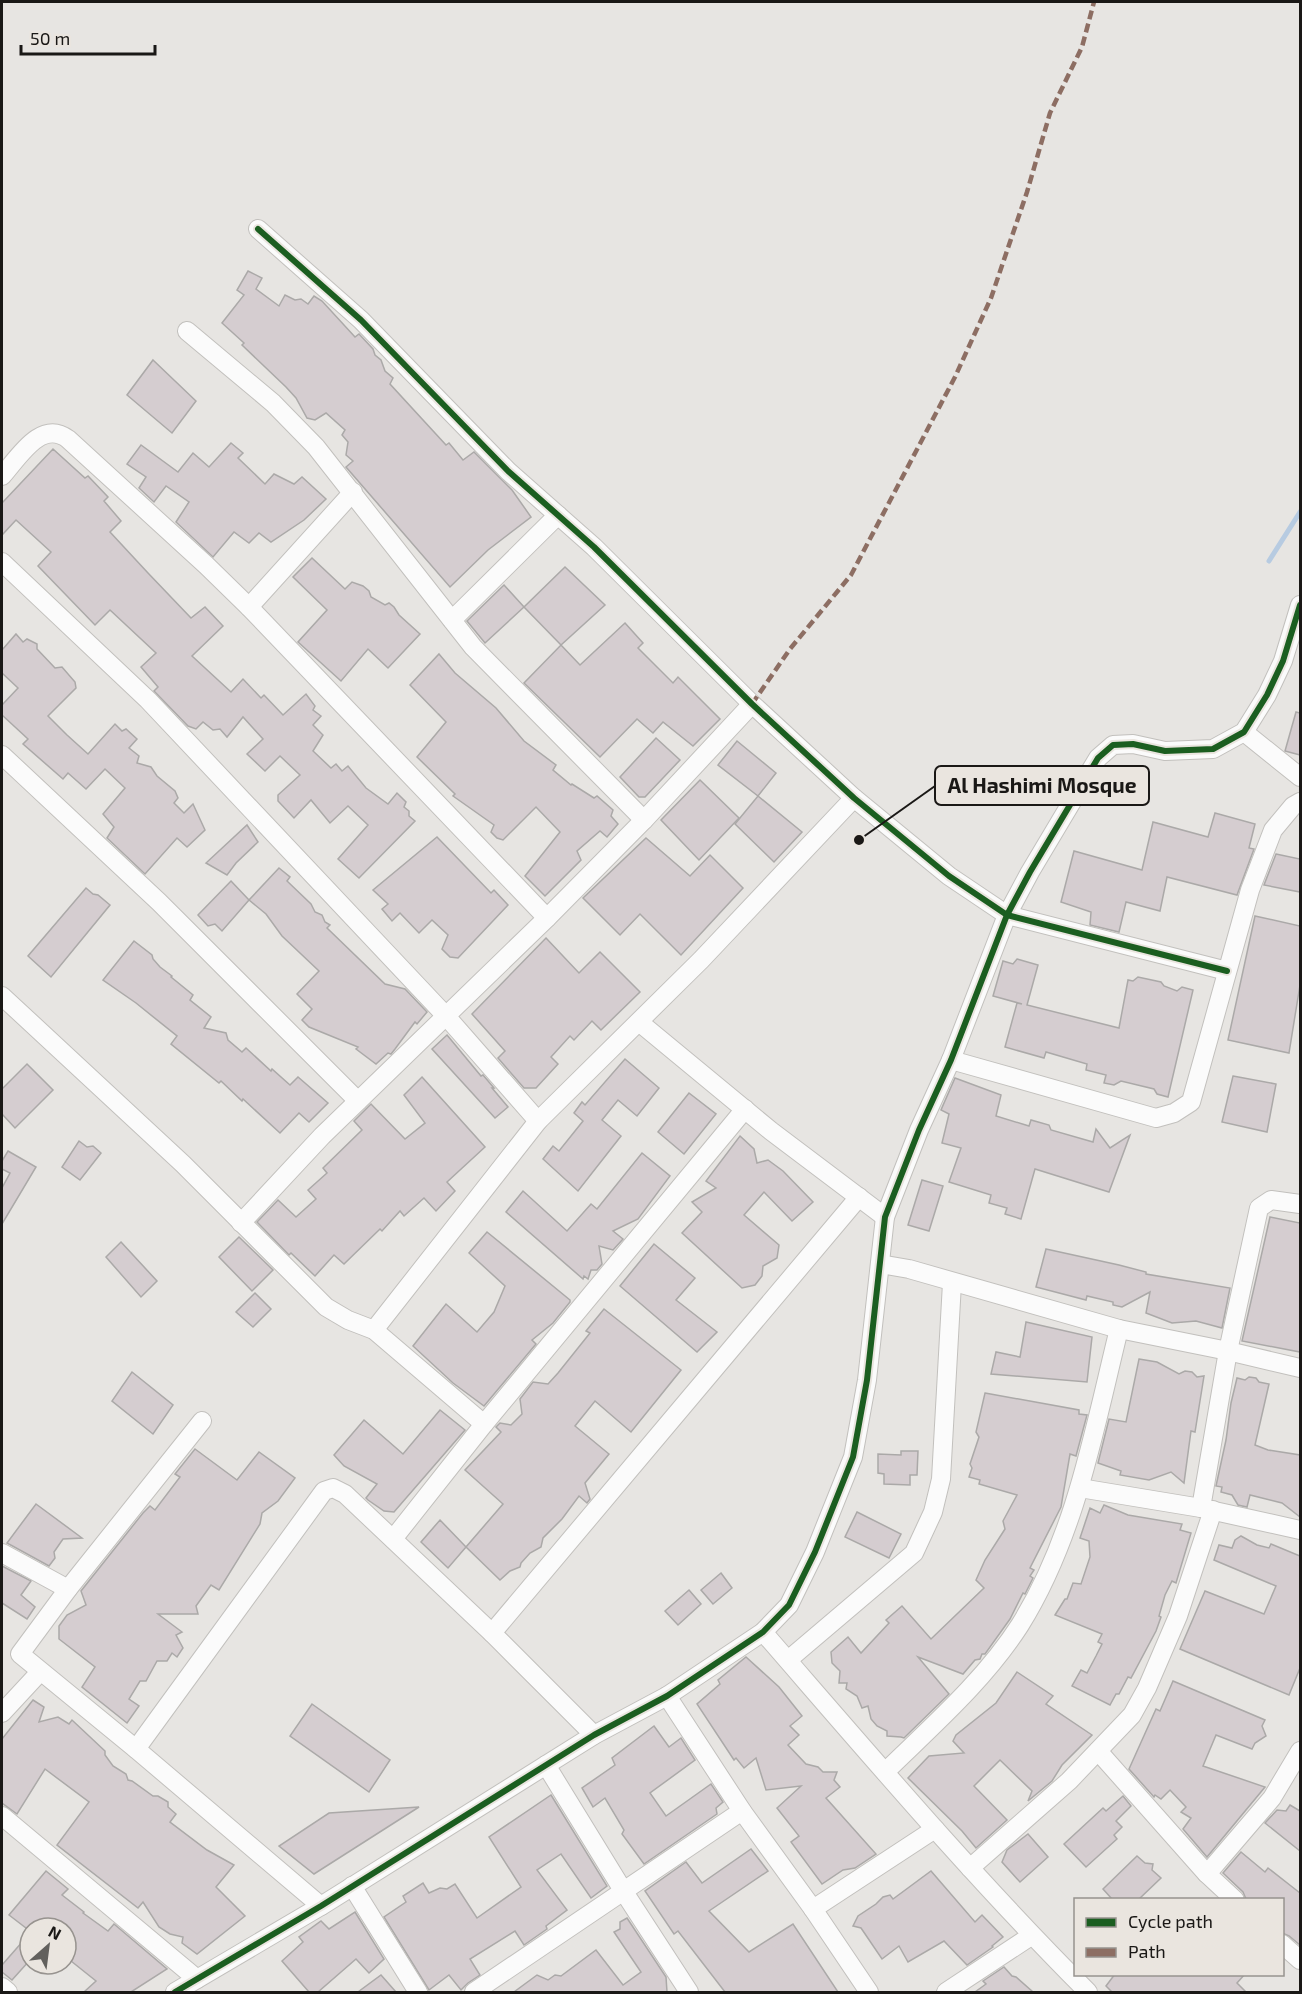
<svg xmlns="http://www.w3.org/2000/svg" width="1302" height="1994" font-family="'Exo 2',sans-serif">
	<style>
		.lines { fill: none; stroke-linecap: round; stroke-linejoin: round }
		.stream { stroke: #b7cbe1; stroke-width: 5 }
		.building { fill: #d5cdd0; stroke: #aba9a8; stroke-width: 1.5 }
		.minor-casing { stroke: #c2c0bd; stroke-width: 20 }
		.minor { stroke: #fbfbfb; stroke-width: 18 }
		.quiet { stroke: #8d6e63; stroke-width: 4.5; stroke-dasharray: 9 4.5; stroke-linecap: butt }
		.cycleway-casing { stroke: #eae5df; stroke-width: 10 }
		.cycleway { stroke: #1b5e20; stroke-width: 6 }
		.leader { fill: none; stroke: #1a1816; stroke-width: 2 }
		.callout-dot { fill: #1a1816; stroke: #eae5df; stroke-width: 2 }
		.callout { fill: #eae5df; stroke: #1a1816; stroke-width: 2 }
		.callout-label { font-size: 21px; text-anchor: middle; font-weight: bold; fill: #1a1816 }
	</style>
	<rect width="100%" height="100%" fill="#e7e5e2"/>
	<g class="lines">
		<polyline class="stream" points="1269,561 1300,512"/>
	</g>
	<g class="building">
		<polygon points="248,271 262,278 256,289 279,306 285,295 295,300 301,299 308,304 314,296 322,301 355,337 359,334 373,349 375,355 381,360 385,371 393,378 390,384 446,445 449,443 463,460 474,452 512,490 531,517 488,550 450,587 346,467 353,461 346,455 348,442 342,435 345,430 326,413 315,420 307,418 296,398 286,387 242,345 244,343 222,323 244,295 237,290"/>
		<polygon points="153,360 196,401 172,433 127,395"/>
		<polygon points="231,443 243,453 238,458 265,484 274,474 294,484 302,477 326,499 304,520 271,542 259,533 249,543 234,532 213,557 176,522 189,502 166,486 154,502 139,488 146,477 127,464 141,445 178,472 193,453 209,467"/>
		<polygon points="53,449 85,478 88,476 108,497 104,501 121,521 110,532 148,573 191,618 205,607 223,626 192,656 231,692 243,679 261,698 264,695 283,715 306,694 315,706 313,710 321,716 313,725 323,735 313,751 331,768 336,764 342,771 348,766 366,788 388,804 397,793 406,802 404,807 409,811 409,816 415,821 359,878 338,859 368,825 348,806 330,823 311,800 294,818 278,801 278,795 300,775 280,756 265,771 247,754 263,739 243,717 227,737 220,729 213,730 203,722 196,729 188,726 154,691 158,687 141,667 156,653 110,610 95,625 38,566 51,552 16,520 2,535 2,503"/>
		<polygon points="312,558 345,589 352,582 363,586 369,591 371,597 385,605 389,603 394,607 399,615 420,634 388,668 368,649 341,681 298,642 327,610 293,577"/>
		<polygon points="565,567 605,605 561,645 524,607"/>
		<polygon points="504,585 524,607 485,643 467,621"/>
		<polygon points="625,623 643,643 638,648 673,683 678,677 720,719 693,746 663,722 653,733 637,719 600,757 524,683 561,645 580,665"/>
		<polygon points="16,634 23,642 27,639 37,644 37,649 55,668 62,667 75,682 76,688 48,716 67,735 88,754 115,724 122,731 126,729 137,739 129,748 139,756 137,763 151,767 157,776 175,791 178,798 174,803 184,813 193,804 205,830 187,847 177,838 145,874 107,838 114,827 103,814 125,788 105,769 86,789 68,773 63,779 23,744 28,739 2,715 2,705 18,688 2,673 2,650"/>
		<polygon points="439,654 455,673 496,708 524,741 556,765 553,770 571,785 572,784 594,798 597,796 613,810 611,816 618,824 607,837 600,831 577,851 581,860 545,896 525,876 560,832 536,807 503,840 497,838 491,832 494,825 453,796 455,794 417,757 446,722 410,685"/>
		<polygon points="1296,712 1300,713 1300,755 1285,751"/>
		<polygon points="656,738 680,760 645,797 639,797 620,777"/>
		<polygon points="737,741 776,773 758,796 718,765"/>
		<polygon points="700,780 739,818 699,860 661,820"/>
		<polygon points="758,796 802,832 774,862 735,824"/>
		<polygon points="1215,813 1255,824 1249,848 1254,849 1237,895 1167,877 1160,911 1126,902 1119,932 1090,925 1091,912 1061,902 1074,851 1142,870 1153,822 1208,837"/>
		<polygon points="247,825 258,842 236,863 227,875 206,863"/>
		<polygon points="437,837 491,893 494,890 508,905 458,958 450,957 442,949 448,935 432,920 419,933 400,913 392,921 382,909 388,904 373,890"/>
		<polygon points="646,838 690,876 710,855 743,888 681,955 640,914 620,935 583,898"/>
		<polygon points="1276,854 1300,859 1300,892 1264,885"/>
		<polygon points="279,868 290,877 287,881 311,904 315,912 322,915 325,922 330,925 327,928 385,984 405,989 427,1012 417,1024 415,1022 395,1049 391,1054 388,1053 376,1064 356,1049 358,1047 309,1027 302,1020 312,1009 297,994 319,971 282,936 266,914 249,900"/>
		<polygon points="231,881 249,900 222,931 215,924 208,926 198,915"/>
		<polygon points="86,888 93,894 98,895 110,905 51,977 28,956"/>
		<polygon points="1255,916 1300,926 1300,985 1289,1053 1228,1040"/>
		<polygon points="546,938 579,973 600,952 640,992 601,1030 592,1021 574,1040 570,1036 551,1057 558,1064 536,1088 524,1088 498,1058 505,1051 472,1014"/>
		<polygon points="134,941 152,955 153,959 160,967 172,976 171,977 193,995 190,1000 211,1017 204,1028 226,1033 228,1040 242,1052 246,1048 271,1071 272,1069 290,1085 298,1077 328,1103 309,1122 299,1113 280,1133 243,1099 242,1101 221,1081 219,1083 171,1044 177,1036 136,1003 103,980"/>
		<polygon points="1017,959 1038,965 1027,1005 1119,1028 1128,980 1133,981 1138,977 1161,982 1164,986 1177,991 1182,987 1193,990 1168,1097 1157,1094 1154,1089 1121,1081 1114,1085 1104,1083 1106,1075 1086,1070 1087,1064 1046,1052 1044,1058 1005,1047 1017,1003 1022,1004 993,996 1003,961 1013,964"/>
		<polygon points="447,1035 481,1076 483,1075 494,1088 492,1088 508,1107 495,1118 432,1049"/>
		<polygon points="625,1059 659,1088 637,1116 618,1100 602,1120 621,1136 578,1191 543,1159 553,1146 559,1151 583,1121 574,1113 582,1102 585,1105"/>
		<polygon points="27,1064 53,1090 15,1128 2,1114 2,1089"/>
		<polygon points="1233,1076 1276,1084 1267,1132 1222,1122"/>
		<polygon points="422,1077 485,1147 447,1182 455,1191 436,1211 424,1198 404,1216 400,1211 382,1231 380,1229 344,1264 334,1255 315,1276 291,1253 289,1255 257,1222 278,1200 296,1217 316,1199 308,1190 327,1173 323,1168 362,1130 354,1121 371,1104 405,1139 425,1123 404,1095"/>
		<polygon points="955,1078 1001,1095 996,1116 1029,1126 1031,1120 1049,1125 1051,1130 1093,1142 1096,1129 1110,1148 1130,1135 1109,1192 1035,1169 1021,1219 1005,1214 1007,1208 989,1203 991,1195 949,1182 961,1148 942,1143 949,1114 941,1110"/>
		<polygon points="689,1093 716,1114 684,1154 658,1132"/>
		<polygon points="740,1136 754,1149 757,1163 768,1160 783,1171 813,1202 792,1221 764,1192 744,1215 779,1245 777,1258 763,1266 762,1276 755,1285 742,1288 682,1233 702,1212 692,1202 716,1188 706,1181"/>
		<polygon points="79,1141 87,1147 93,1146 101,1153 80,1180 62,1167"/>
		<polygon points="8,1151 36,1167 2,1224 2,1188 10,1173 2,1169 2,1161"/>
		<polygon points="642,1153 670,1176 638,1219 613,1231 623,1239 613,1250 599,1246 602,1264 597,1270 591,1270 588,1279 584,1276 583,1279 506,1212 523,1191 567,1231 591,1204 597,1209"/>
		<polygon points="922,1180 943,1186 929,1231 908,1225"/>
		<polygon points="1270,1217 1300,1223 1300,1352 1242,1341"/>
		<polygon points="487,1232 570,1300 570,1302 553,1323 532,1340 536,1344 484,1406 453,1383 413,1346 446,1304 477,1332 494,1312 505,1286 469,1253"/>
		<polygon points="239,1237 273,1270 252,1291 219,1257"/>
		<polygon points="121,1242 157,1281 141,1297 106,1257"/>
		<polygon points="654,1244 695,1278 676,1300 717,1332 697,1352 620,1286"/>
		<polygon points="1046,1249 1119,1265 1146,1272 1146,1274 1230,1288 1222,1328 1196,1321 1172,1323 1146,1313 1150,1292 1122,1307 1113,1305 1113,1302 1087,1296 1086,1300 1036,1287"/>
		<polygon points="255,1293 271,1309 253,1327 236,1312"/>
		<polygon points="604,1309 681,1370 631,1432 595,1401 575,1426 609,1454 585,1483 590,1499 587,1503 579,1496 562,1519 543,1538 541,1547 530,1553 521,1563 520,1567 510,1571 500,1580 466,1547 503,1504 465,1470 501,1432 496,1427 500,1423 511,1425 522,1414 520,1399 533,1382 548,1384 558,1373 590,1333 586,1331"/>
		<polygon points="1026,1322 1092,1337 1087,1382 991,1374 996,1352 1020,1357"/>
		<polygon points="1139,1359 1157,1362 1179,1374 1185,1371 1192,1372 1197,1377 1204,1376 1195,1432 1191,1431 1184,1483 1171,1472 1149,1480 1120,1475 1121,1471 1098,1463 1109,1419 1126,1422"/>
		<polygon points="132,1372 173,1405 153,1434 112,1401"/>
		<polygon points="1249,1377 1256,1378 1259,1382 1269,1384 1255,1445 1268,1450 1300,1455 1300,1517 1282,1503 1250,1495 1247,1507 1238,1505 1232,1495 1221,1492 1222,1487 1216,1486 1226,1440 1231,1403 1237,1378 1245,1380"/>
		<polygon points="985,1393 1079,1410 1079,1414 1087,1415 1076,1456 1070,1454 1061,1507 1030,1568 1034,1570 1030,1576 1033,1578 1025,1594 1023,1593 1010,1619 985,1654 982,1654 980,1659 975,1660 963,1674 918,1657 949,1694 904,1738 901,1737 887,1736 887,1731 877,1726 871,1719 868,1706 862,1708 857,1696 846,1689 847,1683 839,1683 840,1671 832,1663 831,1652 848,1637 861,1653 889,1623 886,1620 902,1606 931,1639 984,1588 976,1580 985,1560 1005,1529 1003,1521 1017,1495 979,1484 980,1480 969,1477 972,1468 970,1464 979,1437 976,1432"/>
		<polygon points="440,1410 465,1430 394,1512 384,1511 368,1500 366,1498 377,1484 344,1466 334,1455 364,1420 403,1454"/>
		<polygon points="195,1449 237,1480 259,1452 295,1478 278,1501 262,1513 260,1524 219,1590 211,1585 196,1606 198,1614 158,1614 182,1632 176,1635 183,1648 177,1657 172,1653 167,1661 157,1661 146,1681 140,1681 129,1699 139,1706 127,1723 82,1687 95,1667 59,1639 59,1626 67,1615 86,1605 81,1591 143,1513 150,1506 155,1510 180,1477 175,1474"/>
		<polygon points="901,1451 918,1451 917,1475 910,1475 910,1485 884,1484 884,1474 878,1473 878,1454 901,1455"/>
		<polygon points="36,1504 82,1538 63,1539 54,1552 55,1558 49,1566 7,1543"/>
		<polygon points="1104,1505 1128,1515 1182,1524 1180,1530 1191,1533 1176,1583 1172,1581 1165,1595 1159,1616 1161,1617 1156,1631 1131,1678 1128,1677 1119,1694 1116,1694 1110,1705 1072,1686 1081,1670 1087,1673 1096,1656 1102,1644 1098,1642 1102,1634 1055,1615 1065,1599 1067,1599 1073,1583 1081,1584 1090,1557 1089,1541 1080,1538 1090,1508 1100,1513"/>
		<polygon points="857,1512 901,1534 889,1558 845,1537"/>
		<polygon points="440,1520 466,1547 448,1568 421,1542"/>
		<polygon points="1241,1536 1257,1545 1269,1548 1271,1544 1300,1556 1300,1668 1289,1695 1180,1649 1205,1591 1264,1614 1276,1586 1214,1560 1219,1545 1232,1548 1235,1540"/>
		<polygon points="2,1566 31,1581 21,1595 35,1607 27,1619 2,1603"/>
		<polygon points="721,1573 732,1588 713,1604 701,1590"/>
		<polygon points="689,1590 701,1604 678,1625 665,1611"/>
		<polygon points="746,1657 779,1687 802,1716 790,1726 799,1735 788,1745 806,1764 818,1767 823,1772 837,1772 834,1780 840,1787 826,1798 876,1854 855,1868 843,1870 822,1884 791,1842 799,1836 777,1808 801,1786 766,1790 756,1758 744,1768 736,1758 734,1760 697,1704 720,1684 718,1680"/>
		<polygon points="1017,1672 1053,1696 1046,1704 1092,1735 1062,1765 1052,1781 1028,1801 1032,1791 1000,1760 974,1786 1007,1820 976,1848 962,1831 908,1778 929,1756 964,1753 953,1741 956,1735 996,1703"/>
		<polygon points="1173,1681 1265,1720 1262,1726 1266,1736 1255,1743 1252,1749 1216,1735 1203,1766 1265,1787 1207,1857 1183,1829 1191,1818 1181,1812 1186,1807 1170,1790 1161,1799 1155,1795 1154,1797 1129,1769 1156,1709 1160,1711"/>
		<polygon points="33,1700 44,1707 39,1722 58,1717 69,1724 72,1720 105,1751 105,1755 113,1766 126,1774 128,1780 132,1781 153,1796 158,1796 168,1802 168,1807 176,1814 170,1822 207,1850 234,1865 216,1887 245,1916 197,1954 182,1943 183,1937 170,1934 159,1927 143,1902 138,1908 57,1845 89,1802 45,1769 17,1814 2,1803 2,1739"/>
		<polygon points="312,1704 390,1760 369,1792 290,1736"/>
		<polygon points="654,1726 669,1747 681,1738 695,1760 650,1793 666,1816 711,1784 723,1802 716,1808 717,1814 644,1864 622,1834 624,1830 605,1798 593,1807 582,1788 615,1765 612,1758"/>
		<polygon points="551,1795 607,1886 591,1898 561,1854 537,1870 567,1910 546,1926 547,1929 524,1945 515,1931 470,1959 480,1975 468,1983 461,1990 449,1975 429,1990 384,1917 406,1902 403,1896 423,1883 429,1893 440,1888 447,1889 455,1884 477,1918 521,1887 489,1837"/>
		<polygon points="1123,1796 1131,1806 1116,1821 1122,1827 1114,1835 1117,1839 1086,1867 1064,1844 1103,1808 1106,1811"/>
		<polygon points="1290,1805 1300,1811 1300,1851 1265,1823 1277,1810 1286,1811"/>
		<polygon points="419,1807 314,1874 279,1846 329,1813"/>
		<polygon points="1028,1834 1048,1857 1020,1882 1002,1862 1007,1850"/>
		<polygon points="751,1849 768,1871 709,1911 749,1952 793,1924 838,1992 725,1992 678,1931 674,1934 645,1891 686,1862 702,1883"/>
		<polygon points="1241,1852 1265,1872 1268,1868 1300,1893 1300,1945 1289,1936 1282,1933 1282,1899 1246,1899 1243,1892 1223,1873"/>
		<polygon points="1137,1856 1145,1863 1153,1864 1152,1870 1161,1878 1139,1899 1112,1899 1103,1889"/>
		<polygon points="46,1871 68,1889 62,1895 84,1912 83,1913 108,1931 114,1924 167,1969 131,1992 84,1992 96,1981 66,1957 66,1928 26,1928 9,1915"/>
		<polygon points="931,1871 975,1922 982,1915 1003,1937 992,1946 993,1947 967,1965 944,1941 908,1962 899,1946 882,1959 861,1928 853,1926 858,1916 876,1904 883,1897 890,1895 893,1899"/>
		<polygon points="355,1912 384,1959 369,1973 356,1959 318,1992 309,1992 282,1961 303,1942 299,1937 321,1921 329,1929"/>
		<polygon points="627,1918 666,1977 667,1992 514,1992 537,1975 548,1980 555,1975 561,1976 596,1950 623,1985 641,1972 614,1932 620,1929 620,1922"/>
		<polygon points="30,1933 30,1960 12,1980 2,1972 2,1965"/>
		<polygon points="1004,1967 1012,1976 1016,1977 1033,1992 975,1992 986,1984 983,1981"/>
		<polygon points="1115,1974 1245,1974 1237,1983 1246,1992 1112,1992 1106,1986"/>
		<polygon points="381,1975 396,1992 358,1992"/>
	</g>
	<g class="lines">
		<g class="minor-casing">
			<g id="minor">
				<polyline points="258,229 361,320 508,471 594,547 752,704 854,798 949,876 1007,915 1227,971"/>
				<polyline points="187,331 273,403 316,447 473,647 644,820"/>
				<path d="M 2,476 C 19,457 41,419 68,439 L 206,565 L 249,607 L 547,918"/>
				<polyline points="2,562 148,700 446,1016 538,1121"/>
				<polyline points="249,607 353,492"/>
				<polyline points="452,620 558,515"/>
				<polyline points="1244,732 1300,777"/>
				<polyline points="2,755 159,902 358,1101"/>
				<polyline points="2,996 183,1164 326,1307 348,1320 374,1330 484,1424"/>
				<polyline points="639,1022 771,1131 885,1217"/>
				<polyline points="951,1060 1156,1118 1174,1113 1191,1102 1250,890 1273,830 1293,806 1300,802"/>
				<polyline points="241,1223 322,1136 547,918 644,820 752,704"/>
				<polyline points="880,1264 909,1269 1119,1329 1228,1351 1300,1368"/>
				<polyline points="374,1330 538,1121 701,960 854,798"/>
				<polyline points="202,1421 68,1589 20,1654 136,1749 321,1906"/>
				<polyline points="1080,1488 1201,1508 1300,1530"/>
				<polyline points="1201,1508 1228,1351 1259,1208 1271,1200 1300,1204"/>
				<polyline points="393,1539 484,1424 745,1109"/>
				<polyline points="2,1553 68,1589"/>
				<path d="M 763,1632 C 869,1754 974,1878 1088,1992"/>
				<polyline points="492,1633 859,1197"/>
				<polyline points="788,1660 914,1553 933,1512 941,1479 952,1283"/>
				<polyline points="667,1696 742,1811 813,1909 869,1992"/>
				<polyline points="2,1713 40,1672"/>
				<polyline points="136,1749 324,1491 333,1488 345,1494 492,1633 594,1735"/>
				<polyline points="1098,1751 1207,1874 1235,1900"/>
				<polyline points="546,1765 624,1892 689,1992"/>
				<path d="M 885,1772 C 932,1726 984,1681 1020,1625 C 1076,1535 1094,1430 1119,1329"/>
				<polyline points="2,1816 197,1979"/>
				<polyline points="970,1868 1069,1781 1132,1715 1147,1688 1178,1616 1213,1510"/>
				<polyline points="1207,1874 1272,1798 1300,1751"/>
				<polyline points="352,1886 418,1992"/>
				<polyline points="813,1909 935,1829"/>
				<polyline points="1282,1944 1300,1960"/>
				<polyline points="2,1987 8,1992"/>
				<polyline points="175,1992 321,1906 594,1735 667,1696 763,1632 789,1605 815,1552 853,1457 867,1380 885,1217 919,1130 951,1060 1007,915 1030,872 1098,758 1113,745 1133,744 1165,751 1213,749 1244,732 1267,695 1283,661 1300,605"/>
				<polyline points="474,1992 742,1811"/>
				<polyline points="946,1992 1031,1936"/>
			</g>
		</g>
		<use href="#minor" class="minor"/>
		<polyline class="quiet" points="752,704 790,649 851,575 955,377 991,298 1027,192 1050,113 1082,47 1094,2"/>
		<g class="cycleway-casing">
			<g id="cycleway">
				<polyline points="258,229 361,320 508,471 594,547 752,704 854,798 949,876 1007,915 1227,971"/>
				<polyline points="175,1992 321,1906 594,1735 667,1696 763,1632 789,1605 815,1552 853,1457 867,1380 885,1217 919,1130 951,1060 1007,915 1030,872 1098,758 1113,745 1133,744 1165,751 1213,749 1244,732 1267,695 1283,661 1300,605"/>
			</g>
		</g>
		<use href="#cycleway" class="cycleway"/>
	</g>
	<path class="leader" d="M859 840L935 786"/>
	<circle class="callout-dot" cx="859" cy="840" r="6"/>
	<rect class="callout" x="935" y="766" width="214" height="39" rx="6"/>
	<g class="callout-label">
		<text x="1042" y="793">Al Hashimi Mosque</text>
	</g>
	<rect width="1302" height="1994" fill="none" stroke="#1a1816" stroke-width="6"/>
	<rect x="1074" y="1898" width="210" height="78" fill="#eae5df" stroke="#97938f" stroke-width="1.5"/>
	<rect x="1086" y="1918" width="30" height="9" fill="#1b5e20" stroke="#97938f" stroke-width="1.5"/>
	<text x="1128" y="1928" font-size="18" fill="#1a1816">Cycle path</text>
	<rect x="1086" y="1948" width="30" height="9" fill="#8d6e63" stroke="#97938f" stroke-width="1.5"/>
	<text x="1128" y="1958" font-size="18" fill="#1a1816">Path</text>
	<g transform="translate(48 1946) rotate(28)"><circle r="28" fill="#eae5df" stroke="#97938f" stroke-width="1.5"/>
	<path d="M0-4.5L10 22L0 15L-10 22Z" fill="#62605d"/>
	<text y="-9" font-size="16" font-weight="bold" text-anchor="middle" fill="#1a1816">N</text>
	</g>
	<path d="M21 45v9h134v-9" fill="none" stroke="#1a1816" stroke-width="3"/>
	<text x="30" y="45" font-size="18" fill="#1a1816" stroke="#eae5df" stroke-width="4.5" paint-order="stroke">50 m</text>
</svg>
